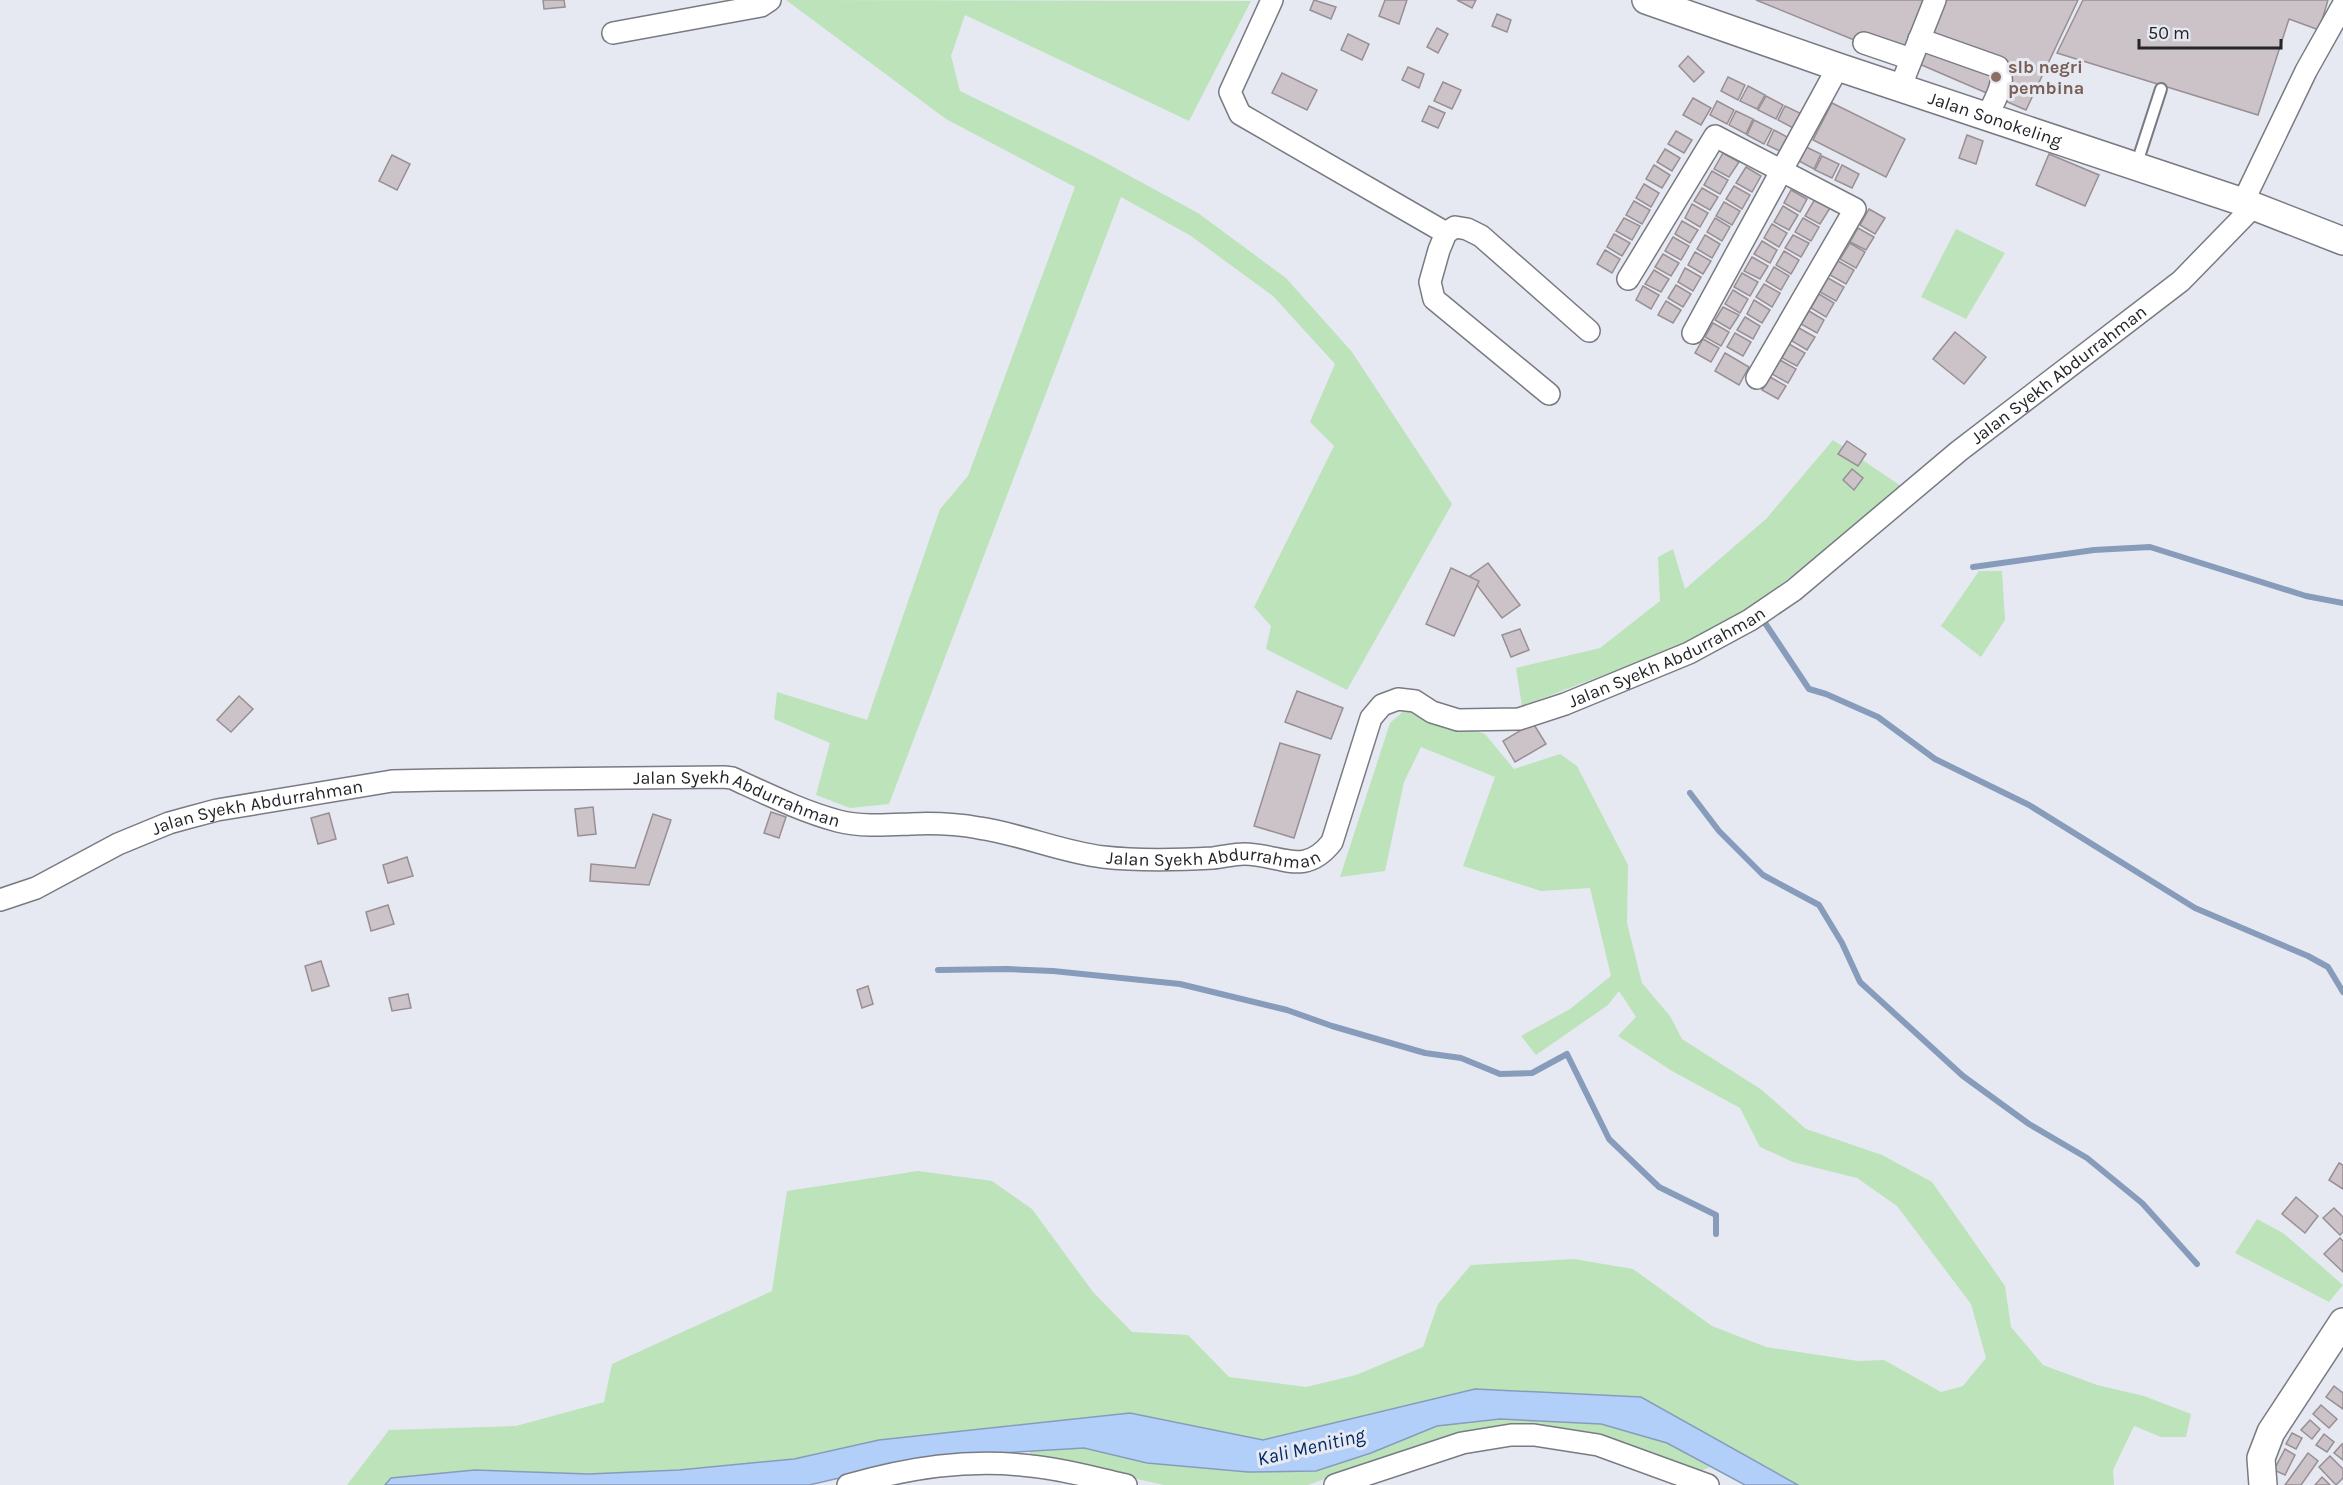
<svg xmlns="http://www.w3.org/2000/svg" width="2343" height="1485" font-family="Karla,sans-serif">
	<style>
		.green { fill: #bce3ba }
		.water { fill: #b2cff9; stroke: #879cbb; stroke-width: 1.5 }
		.lines { fill: none; stroke-linecap: round; stroke-linejoin: round }
		.stream { stroke: #879cbb; stroke-width: 6 }
		.building { fill: #ccc3c8; stroke: #988f94; stroke-width: 1.5 }
		.service-casing { stroke: #797b83; stroke-width: 14 }
		.minor-casing { stroke: #797b83; stroke-width: 24 }
		.tertiary-casing { stroke: #797b83; stroke-width: 30 }
		.service { stroke: #fff; stroke-width: 10 }
		.minor { stroke: #fff; stroke-width: 21 }
		.tertiary { stroke: #fff; stroke-width: 27 }
		.education-dot { fill: #8d6e63; stroke: #e7e9f2; stroke-width: 2 }
		.labels { text-anchor: middle; dominant-baseline: central; stroke-width: 6; stroke-linejoin: round; paint-order: stroke }
		.education-label { font-size: 18px; font-weight: bold; fill: #785e54; stroke: #e7e9f2; text-anchor: start }
		.street-label { font-size: 18px; fill: #242529; stroke: #e7e9f2 }
		.water-label { font-size: 20px; font-style: italic; fill: #002964; stroke: #e7e9f2 }
	</style>
	<rect width="100%" height="100%" fill="#e7e9f2"/>
	<g class="green">
		<polygon points="786,0 1251,1 1189,121 965,15 951,56 960,91 1093,156 1198,213 1286,278 1352,352 1452,504 1347,690 1266,649 1271,626 1254,607 1334,446 1310,422 1335,364 1273,296 1191,236 1121,197 889,804 850,808 816,795 830,743 774,719 777,692 867,720 940,509 968,476 1075,187 946,119"/>
		<polygon points="1956,229 2005,253 1966,319 1921,297"/>
		<polygon points="1833,440 1904,488 1748,610 1704,637 1522,706 1516,668 1600,648 1660,601 1658,557 1673,549 1685,589 1766,519"/>
		<polygon points="1979,571 2002,571 2005,620 1981,657 1941,626"/>
		<polygon points="1406,709 1485,734 1514,769 1560,754 1577,766 1628,865 1627,923 1642,983 1670,1016 1682,1039 1762,1090 1806,1129 1882,1155 1932,1182 2005,1286 2011,1327 2043,1365 2097,1385 2144,1396 2191,1414 2186,1437 2161,1437 2134,1426 2113,1470 2114,1485 1798,1485 1641,1397 1475,1389 1263,1440 1130,1413 879,1440 794,1459 679,1470 589,1474 475,1470 391,1478 385,1485 347,1485 389,1430 516,1426 604,1402 612,1364 772,1291 787,1191 918,1171 992,1181 1032,1209 1093,1292 1132,1332 1188,1335 1229,1377 1306,1387 1356,1375 1423,1347 1438,1304 1471,1265 1574,1259 1633,1269 1712,1326 1766,1347 1858,1361 1884,1360 1941,1392 1963,1386 1986,1358 1971,1304 1897,1206 1857,1178 1793,1162 1760,1147 1740,1108 1672,1071 1618,1036 1636,1017 1619,991 1608,1005 1536,1055 1521,1036 1570,1009 1611,976 1590,888 1541,891 1463,866 1495,777 1421,747 1404,782 1385,871 1340,877 1390,723"/>
		<polygon points="2257,1219 2283,1233 2343,1285 2329,1302 2235,1253"/>
		<polygon points="1500,1419 1601,1424 1667,1443 1710,1467 1698,1472 1584,1433 1349,1470 1308,1485 1164,1485 1091,1469 1030,1460 1030,1451 1084,1448 1147,1463 1248,1472 1316,1471 1371,1453 1437,1426"/>
	</g>
	<polygon class="water" points="1475,1389 1641,1397 1798,1485 1745,1485 1667,1443 1601,1424 1500,1419 1437,1426 1371,1453 1316,1471 1248,1472 1147,1463 1084,1448 931,1457 809,1485 385,1485 391,1478 475,1470 589,1474 679,1470 794,1459 879,1440 1130,1413 1263,1440"/>
	<g class="lines">
		<g class="stream">
			<polyline points="1973,567 2094,550 2150,547 2306,596 2343,603"/>
			<polyline points="1765,623 1809,689 1826,694 1878,717 1935,759 2029,805 2195,908 2308,956 2328,967 2343,992"/>
			<polyline points="1690,793 1719,831 1763,875 1819,905 1842,943 1860,982 1963,1076 2029,1124 2087,1158 2142,1203 2197,1264"/>
			<polyline points="938,970 1007,969 1053,971 1180,984 1287,1010 1332,1026 1425,1053 1461,1058 1500,1074 1532,1073 1567,1054 1609,1139 1659,1187 1716,1215 1716,1234"/>
		</g>
	</g>
	<g class="building">
		<polygon points="543,0 564,0 565,7 544,9"/>
		<polygon points="1314,0 1336,7 1331,19 1310,10"/>
		<polygon points="1385,0 1407,0 1399,24 1379,16"/>
		<polygon points="1457,0 1476,0 1472,8"/>
		<polygon points="1756,0 2078,0 2026,110 1866,41 1864,44"/>
		<polygon points="2083,0 2328,0 2319,30 2289,19 2258,115 2057,53"/>
		<polygon points="1497,14 1511,20 1507,32 1492,26"/>
		<polygon points="1437,28 1448,34 1438,53 1427,47"/>
		<polygon points="1348,34 1369,44 1362,60 1341,50"/>
		<polygon points="1688,56 1704,72 1694,82 1679,66"/>
		<polygon points="1408,67 1424,74 1419,88 1402,80"/>
		<polygon points="1282,73 1317,90 1307,110 1272,93"/>
		<polygon points="1728,77 1745,85 1738,100 1721,91"/>
		<polygon points="1443,82 1461,90 1452,109 1434,101"/>
		<polygon points="1748,86 1765,95 1757,109 1740,101"/>
		<polygon points="1766,96 1783,105 1776,119 1758,110"/>
		<polygon points="1693,98 1711,108 1701,125 1683,115"/>
		<polygon points="1717,101 1734,110 1727,124 1710,115"/>
		<polygon points="1832,103 1905,139 1886,177 1813,140"/>
		<polygon points="1429,106 1445,113 1438,128 1422,121"/>
		<polygon points="1785,106 1802,114 1795,129 1778,120"/>
		<polygon points="1736,111 1753,119 1746,134 1729,125"/>
		<polygon points="1754,120 1772,129 1764,144 1747,135"/>
		<polygon points="1774,130 1791,139 1784,153 1767,145"/>
		<polygon points="1676,131 1692,140 1684,153 1668,144"/>
		<polygon points="1967,135 1983,141 1976,164 1959,158"/>
		<polygon points="1804,146 1821,154 1814,169 1797,160"/>
		<polygon points="1665,149 1680,158 1672,171 1657,162"/>
		<polygon points="1723,153 1739,162 1729,177 1714,169"/>
		<polygon points="2049,154 2099,175 2085,206 2036,185"/>
		<polygon points="392,155 410,164 397,190 379,181"/>
		<polygon points="1822,156 1839,164 1832,178 1815,170"/>
		<polygon points="1654,165 1670,175 1662,188 1646,179"/>
		<polygon points="1842,165 1859,174 1852,188 1835,180"/>
		<polygon points="1746,167 1761,176 1752,192 1736,183"/>
		<polygon points="1712,171 1728,180 1720,194 1704,185"/>
		<polygon points="1644,184 1659,193 1651,207 1636,198"/>
		<polygon points="1734,186 1750,195 1742,209 1726,199"/>
		<polygon points="1702,188 1718,197 1710,210 1694,201"/>
		<polygon points="1791,190 1807,199 1800,212 1784,203"/>
		<polygon points="1815,199 1830,208 1820,224 1805,216"/>
		<polygon points="1634,201 1650,210 1642,224 1626,215"/>
		<polygon points="1724,202 1740,211 1732,225 1716,216"/>
		<polygon points="1692,204 1708,213 1700,227 1685,218"/>
		<polygon points="1783,206 1798,215 1789,230 1774,222"/>
		<polygon points="1869,209 1885,218 1875,234 1860,225"/>
		<polygon points="1624,218 1640,226 1632,240 1616,231"/>
		<polygon points="1715,218 1730,227 1722,241 1707,232"/>
		<polygon points="1803,218 1819,227 1811,241 1795,232"/>
		<polygon points="1682,221 1698,230 1690,243 1675,234"/>
		<polygon points="1772,224 1787,233 1779,247 1764,238"/>
		<polygon points="1858,228 1874,237 1866,250 1850,242"/>
		<polygon points="1614,234 1630,243 1622,256 1607,247"/>
		<polygon points="1705,235 1720,244 1712,258 1697,249"/>
		<polygon points="1793,235 1809,243 1801,257 1785,248"/>
		<polygon points="1673,237 1689,246 1681,260 1665,251"/>
		<polygon points="1762,241 1777,250 1770,263 1754,254"/>
		<polygon points="1850,243 1865,252 1856,268 1840,259"/>
		<polygon points="1605,250 1620,259 1612,273 1597,264"/>
		<polygon points="1784,251 1799,260 1791,274 1776,265"/>
		<polygon points="1695,252 1711,261 1703,274 1688,265"/>
		<polygon points="1663,254 1679,263 1671,276 1655,267"/>
		<polygon points="1752,257 1768,266 1760,279 1744,271"/>
		<polygon points="1838,261 1854,270 1846,284 1830,275"/>
		<polygon points="1774,267 1789,276 1781,290 1766,281"/>
		<polygon points="1685,268 1701,277 1693,291 1678,282"/>
		<polygon points="1654,270 1669,279 1661,292 1645,284"/>
		<polygon points="1742,273 1758,282 1750,296 1734,287"/>
		<polygon points="1828,278 1844,287 1836,301 1820,292"/>
		<polygon points="1764,284 1780,293 1772,307 1756,297"/>
		<polygon points="1676,285 1691,294 1683,307 1668,298"/>
		<polygon points="1643,286 1659,295 1651,309 1636,300"/>
		<polygon points="1733,290 1748,299 1740,313 1725,304"/>
		<polygon points="1819,294 1834,303 1826,317 1811,308"/>
		<polygon points="1754,300 1770,310 1762,323 1747,314"/>
		<polygon points="1666,301 1681,310 1673,323 1658,315"/>
		<polygon points="1723,307 1739,315 1730,329 1715,320"/>
		<polygon points="1809,311 1824,320 1817,333 1801,324"/>
		<polygon points="1745,317 1760,326 1753,339 1737,330"/>
		<polygon points="1713,323 1729,332 1721,346 1705,337"/>
		<polygon points="1799,328 1815,337 1807,350 1792,341"/>
		<polygon points="1955,332 1986,357 1964,384 1933,359"/>
		<polygon points="1735,333 1751,342 1743,356 1727,347"/>
		<polygon points="1703,339 1719,348 1711,362 1695,353"/>
		<polygon points="1789,344 1805,353 1797,366 1782,358"/>
		<polygon points="1725,353 1749,367 1739,385 1715,371"/>
		<polygon points="1780,360 1796,369 1788,383 1772,374"/>
		<polygon points="1770,377 1786,386 1778,399 1762,390"/>
		<polygon points="1847,441 1866,454 1858,466 1838,454"/>
		<polygon points="1852,469 1863,478 1854,490 1843,480"/>
		<polygon points="1488,563 1520,605 1502,618 1470,576"/>
		<polygon points="1451,568 1479,581 1454,636 1426,624"/>
		<polygon points="1520,629 1529,650 1511,657 1502,635"/>
		<polygon points="1297,691 1343,708 1331,739 1285,722"/>
		<polygon points="239,696 253,709 231,732 217,720"/>
		<polygon points="1533,723 1546,744 1515,762 1503,741"/>
		<polygon points="1280,743 1320,755 1294,838 1254,826"/>
		<polygon points="593,807 596,834 578,836 575,809"/>
		<polygon points="771,812 786,817 779,838 764,833"/>
		<polygon points="329,813 336,839 318,844 311,818"/>
		<polygon points="653,814 671,820 649,885 590,881 591,864 635,868"/>
		<polygon points="407,857 413,876 388,883 383,865"/>
		<polygon points="388,905 394,924 371,931 366,912"/>
		<polygon points="321,961 329,986 312,991 305,966"/>
		<polygon points="868,986 873,1004 862,1008 857,990"/>
		<polygon points="408,994 411,1008 392,1011 389,998"/>
		<polygon points="2339,1163 2343,1165 2343,1189 2329,1180"/>
		<polygon points="2296,1197 2318,1216 2305,1233 2282,1214"/>
		<polygon points="2334,1208 2343,1217 2343,1232 2340,1235 2323,1218"/>
		<polygon points="2340,1238 2343,1241 2343,1272 2324,1254"/>
		<polygon points="2334,1386 2343,1393 2343,1409 2326,1397"/>
		<polygon points="2321,1405 2337,1419 2329,1428 2313,1414"/>
		<polygon points="2310,1420 2320,1429 2312,1439 2301,1430"/>
		<polygon points="2292,1433 2302,1438 2296,1449 2286,1444"/>
		<polygon points="2324,1434 2334,1442 2327,1452 2316,1445"/>
		<polygon points="2342,1444 2343,1444 2343,1460 2334,1453"/>
		<polygon points="2285,1449 2295,1455 2285,1475 2274,1470"/>
		<polygon points="2308,1453 2318,1461 2301,1485 2285,1485"/>
		<polygon points="2330,1456 2343,1469 2343,1478 2336,1485 2319,1467"/>
		<polygon points="2322,1477 2330,1485 2315,1485"/>
	</g>
	<g class="lines">
		<g class="service-casing">
			<polyline id="service" points="2136,166 2161,89"/>
		</g>
		<g class="minor-casing">
			<g id="minor">
				<polyline points="1272,0 1230,92 1240,114 1446,233"/>
				<polyline points="613,33 761,6 770,0"/>
				<path d="M 1919,39 L 1998,67 C 2008,82 1993,102 1987,117"/>
				<polyline points="1864,43 1911,59"/>
				<polyline points="1900,88 1935,0"/>
				<polyline points="2243,202 2306,71 2343,5"/>
				<polyline points="1628,279 1715,136 1855,209 1757,378"/>
				<polyline points="1693,333 1838,67"/>
				<polyline points="1549,394 1434,299 1430,282 1439,250 1446,233 1455,227 1467,229 1481,236 1589,331"/>
				<path id="s1" d="M 0,900 L 36,888 L 118,844 L 169,823 L 187,818 L 217,810 L 392,781 L 437,780 L 724,777 L 732,778 C 767,794 801,811 838,821 C 861,827 887,825 911,824 C 933,823 957,824 979,828 C 1021,834 1061,852 1103,857 C 1139,861 1177,860 1213,858 C 1223,857 1234,854 1244,854 C 1280,854 1304,878 1332,842 L 1371,718 L 1382,705 L 1398,699 L 1415,701 L 1432,712 L 1458,720 L 1519,719 L 1565,704 L 1689,653 L 1750,620 L 1794,590 L 1959,451 L 2181,281 L 2254,206"/>
				<path d="M 848,1485 C 908,1468 968,1458 1031,1466 C 1063,1469 1094,1478 1126,1485"/>
				<polyline points="1335,1485 1462,1443 1511,1435 1534,1435 1598,1445 1708,1485"/>
			</g>
		</g>
		<g class="tertiary-casing">
			<g id="tertiary">
				<path id="s2" d="M 1646,0 L 1838,67 L 2243,202 L 2343,241"/>
				<polyline points="2263,1485 2261,1458 2271,1432 2343,1322"/>
			</g>
		</g>
		<use href="#service" class="service"/>
		<use href="#minor" class="minor"/>
		<use href="#tertiary" class="tertiary"/>
	</g>
	<circle class="education-dot" cx="1996" cy="77" r="6"/>
	<g class="labels">
		<g class="education-label">
			<text x="2008" y="67">slb negri<tspan x="2008" dy="21">pembina</tspan></text>
		</g>
		<g class="street-label">
			<text stroke="none"><textPath href="#s2" startOffset="369">Jalan Sonokeling</textPath></text>
			<text stroke="none"><textPath href="#s1" startOffset="2310">Jalan Syekh Abdurrahman</textPath></text>
			<text stroke="none"><textPath href="#s1" startOffset="1824">Jalan Syekh Abdurrahman</textPath></text>
			<text stroke="none"><textPath href="#s1" startOffset="762">Jalan Syekh Abdurrahman</textPath></text>
			<text stroke="none"><textPath href="#s1" startOffset="276">Jalan Syekh Abdurrahman</textPath></text>
			<text stroke="none"><textPath href="#s1" startOffset="1248">Jalan Syekh Abdurrahman</textPath></text>
		</g>
		<g class="water-label">
			<text transform="translate(1311 1447) rotate(-13)">Kali Meniting</text>
		</g>
	</g>
	<path d="M2139 39v9h142v-9" fill="none" stroke="#242529" stroke-width="3"/>
	<text x="2148" y="39" font-size="18" fill="#242529" stroke="#e7e9f2" stroke-width="4.5" paint-order="stroke">50 m</text>
</svg>
